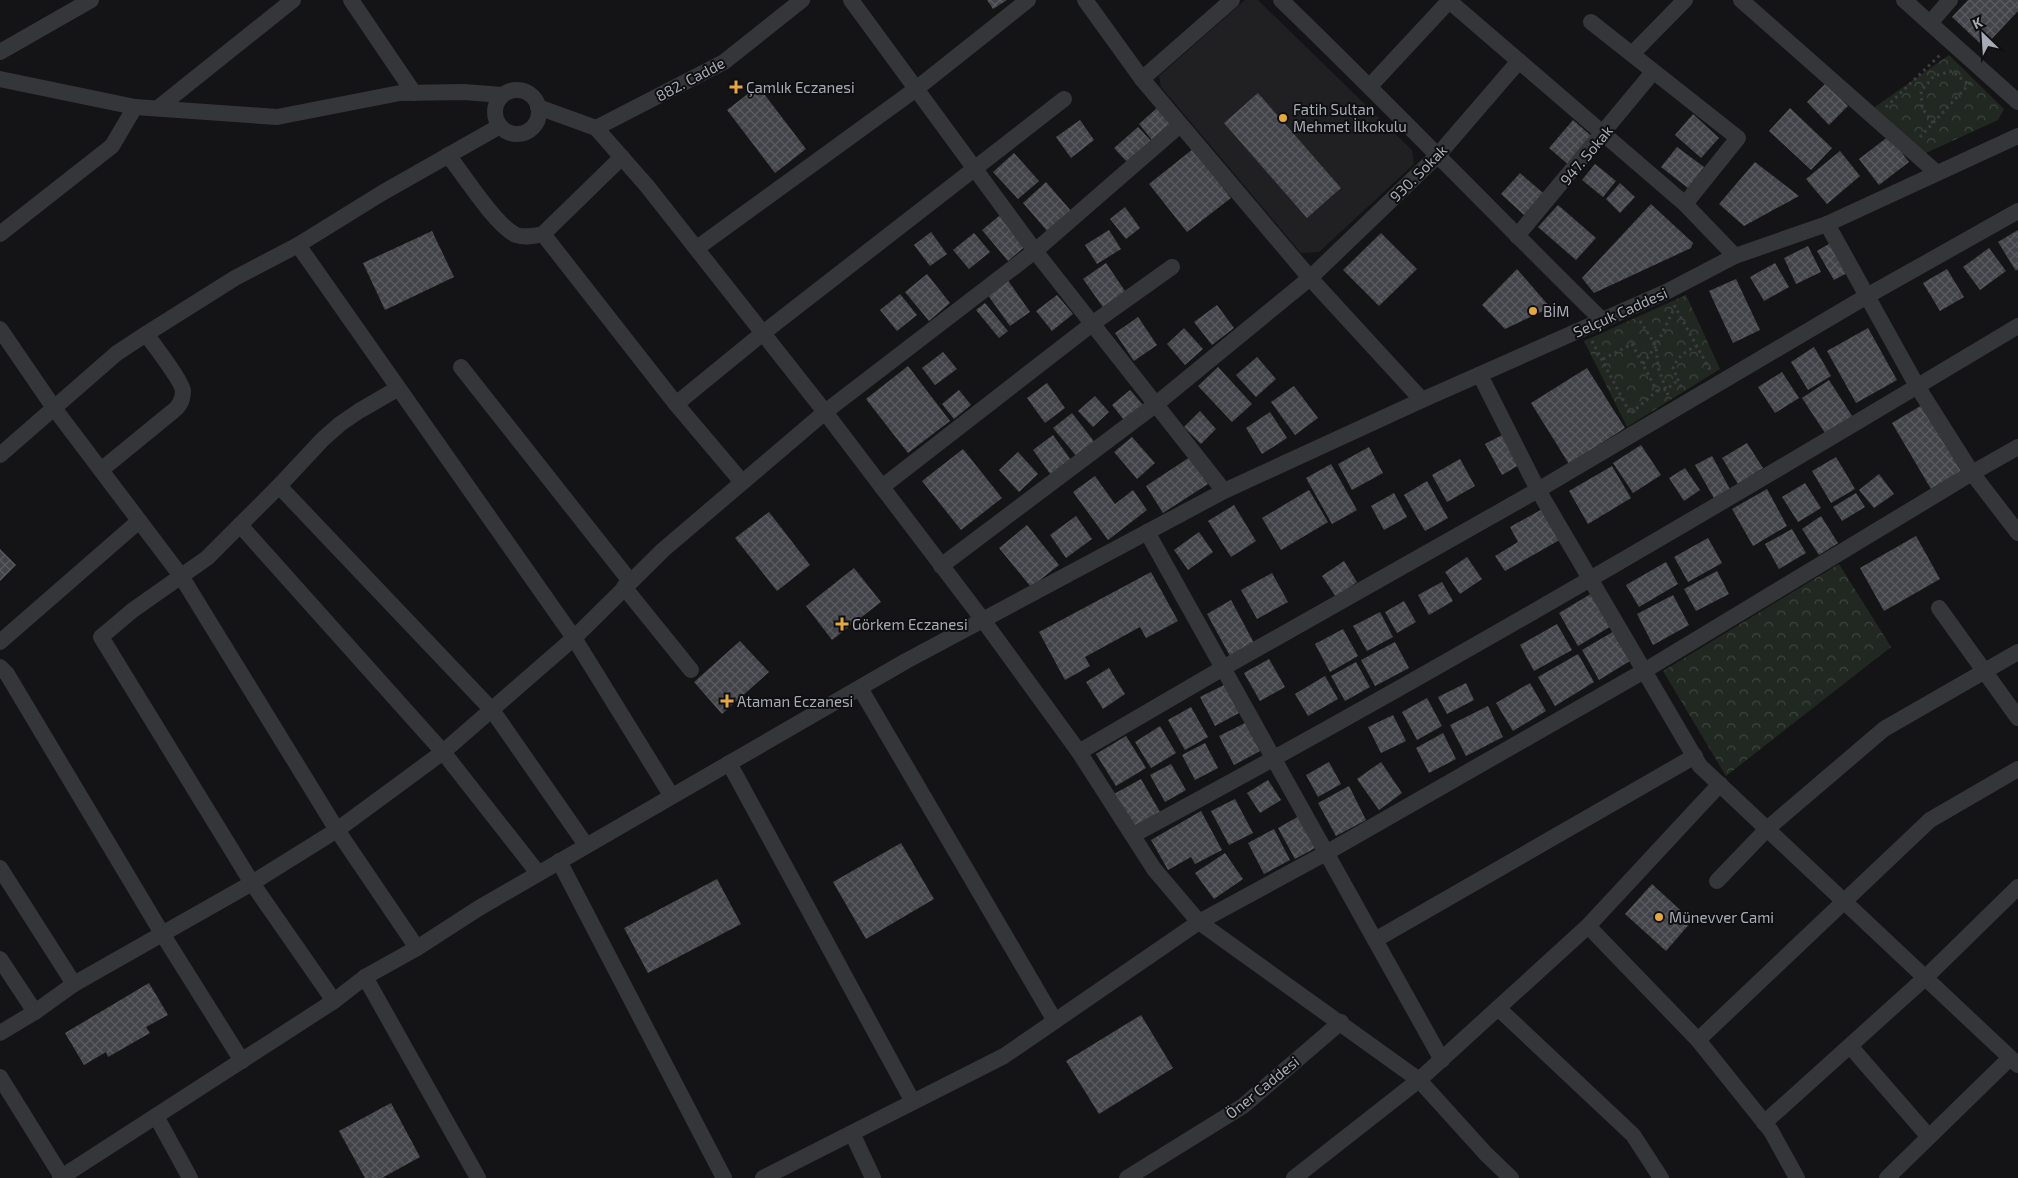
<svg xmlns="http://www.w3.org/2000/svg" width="2018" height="1178" font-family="'Exo 2',sans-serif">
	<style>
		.built { fill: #202023 }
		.park { fill: url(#park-crowns) }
		.building { fill: url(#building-cross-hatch) }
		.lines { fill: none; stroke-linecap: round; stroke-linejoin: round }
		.path { stroke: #3b3d41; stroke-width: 3; stroke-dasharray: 2.5 4; stroke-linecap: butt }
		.minor { stroke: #35363a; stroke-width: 16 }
		.poi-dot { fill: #e4a83e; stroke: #0f0f11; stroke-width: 2 }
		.labels { text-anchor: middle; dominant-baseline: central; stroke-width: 4; stroke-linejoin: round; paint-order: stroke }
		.street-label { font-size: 15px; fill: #a7abb5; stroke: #0f0f11 }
		.poi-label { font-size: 15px; fill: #a7abb5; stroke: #0f0f11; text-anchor: start }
	</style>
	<defs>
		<pattern id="park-crowns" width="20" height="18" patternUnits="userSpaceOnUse" patternTransform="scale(1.25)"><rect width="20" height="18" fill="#212821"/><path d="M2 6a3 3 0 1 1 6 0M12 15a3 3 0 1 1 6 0" fill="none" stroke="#3e443f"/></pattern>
		<pattern id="building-cross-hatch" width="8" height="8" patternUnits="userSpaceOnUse" patternTransform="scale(1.25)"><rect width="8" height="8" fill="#434449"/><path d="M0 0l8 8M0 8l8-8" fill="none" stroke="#5b5c61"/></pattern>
	</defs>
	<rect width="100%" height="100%" fill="#141416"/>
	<polygon class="built" points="1245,0 1258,0 1412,150 1414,164 1319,252 1301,253 1161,87 1159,76"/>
	<g class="park">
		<polygon points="1949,55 2004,109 1998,120 1926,153 1872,109"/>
		<polygon points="1686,295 1720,369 1627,427 1584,341"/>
		<polygon points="1839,564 1891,647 1726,776 1663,671"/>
	</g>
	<g class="building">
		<polygon points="987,0 1007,0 993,9"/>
		<polygon points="1968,0 2018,0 2018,11 1984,47 1952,17"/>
		<polygon points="1826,83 1848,106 1829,125 1807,102"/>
		<polygon points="758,86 806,149 775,173 727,110"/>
		<polygon points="1258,93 1341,188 1307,218 1224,123"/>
		<polygon points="1158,107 1172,124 1152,140 1139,124"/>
		<polygon points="1790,108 1832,148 1811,170 1769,131"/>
		<polygon points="1693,114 1719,138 1701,158 1675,135"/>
		<polygon points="1080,120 1094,140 1071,158 1056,137"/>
		<polygon points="1573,120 1595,139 1571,167 1549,148"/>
		<polygon points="1138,127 1153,143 1129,164 1114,148"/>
		<polygon points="1889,136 1909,162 1879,185 1859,159"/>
		<polygon points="1677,147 1704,167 1688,188 1661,167"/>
		<polygon points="1193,149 1231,198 1187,232 1149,184"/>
		<polygon points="1840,151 1860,176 1827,204 1806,179"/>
		<polygon points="1014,153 1039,181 1018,199 993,172"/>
		<polygon points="1755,162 1799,196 1744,226 1719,204"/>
		<polygon points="1595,164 1616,181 1603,197 1582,180"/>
		<polygon points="1520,173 1543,193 1524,215 1501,194"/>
		<polygon points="1046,182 1072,212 1048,232 1023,203"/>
		<polygon points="1620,183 1635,197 1620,213 1606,199"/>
		<polygon points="1651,204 1693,243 1691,248 1594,293 1582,278"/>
		<polygon points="1558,205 1596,238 1576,260 1538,227"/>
		<polygon points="1125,207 1140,228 1126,239 1110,219"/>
		<polygon points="1004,212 1029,243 1008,261 982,230"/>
		<polygon points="1109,230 1121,249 1097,264 1085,245"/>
		<polygon points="2018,230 2018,269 2016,271 1998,242"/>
		<polygon points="432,231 454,277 385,310 363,263"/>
		<polygon points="931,232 947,254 930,266 914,245"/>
		<polygon points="974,233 990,252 969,269 953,250"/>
		<polygon points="1381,233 1417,269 1379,306 1343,270"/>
		<polygon points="1832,242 1849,272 1834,280 1817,251"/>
		<polygon points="1808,246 1821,272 1796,284 1784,258"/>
		<polygon points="1989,248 2006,271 1980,290 1963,267"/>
		<polygon points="1106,263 1127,294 1105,310 1083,279"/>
		<polygon points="1775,263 1789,287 1764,301 1750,277"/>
		<polygon points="1517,269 1549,306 1541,312 1505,329 1482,305"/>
		<polygon points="1947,269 1964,297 1940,311 1923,283"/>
		<polygon points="927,274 950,303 929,321 905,292"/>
		<polygon points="1007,279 1030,312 1010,326 987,294"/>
		<polygon points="1736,279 1760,330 1733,343 1709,291"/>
		<polygon points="900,294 917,315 897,331 880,310"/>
		<polygon points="1057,295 1073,314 1052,331 1036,311"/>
		<polygon points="985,303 1008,331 999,338 976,310"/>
		<polygon points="1217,305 1234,328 1212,345 1194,322"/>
		<polygon points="1138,317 1157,345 1134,361 1115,333"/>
		<polygon points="1184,328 1203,349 1185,365 1167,344"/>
		<polygon points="1868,328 1897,380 1856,403 1827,351"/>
		<polygon points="1814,347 1831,376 1808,390 1791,362"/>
		<polygon points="943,352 957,369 935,385 922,368"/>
		<polygon points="1257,357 1276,379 1256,397 1236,375"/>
		<polygon points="908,366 950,421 908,453 866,399"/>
		<polygon points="1218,367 1252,404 1232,422 1198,386"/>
		<polygon points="1587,368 1625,428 1569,464 1531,403"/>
		<polygon points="1782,372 1799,398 1775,413 1758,387"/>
		<polygon points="1829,380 1854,419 1827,436 1802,398"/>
		<polygon points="1047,383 1065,408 1045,423 1027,398"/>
		<polygon points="1294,386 1318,418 1295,435 1271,402"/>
		<polygon points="959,390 971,405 954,419 942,404"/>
		<polygon points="1130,390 1143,405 1124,420 1112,405"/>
		<polygon points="1095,396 1109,412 1093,427 1078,411"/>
		<polygon points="1922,405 1961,471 1931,489 1892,423"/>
		<polygon points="1200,411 1216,429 1201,444 1184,427"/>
		<polygon points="1270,412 1287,438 1262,454 1246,428"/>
		<polygon points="1072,413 1096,444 1078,458 1053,428"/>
		<polygon points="1053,435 1071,460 1051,475 1033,450"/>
		<polygon points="1502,435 1519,465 1502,475 1485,444"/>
		<polygon points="1132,437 1155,463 1137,479 1114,452"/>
		<polygon points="1747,443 1763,468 1738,484 1722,458"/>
		<polygon points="1641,445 1661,475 1633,493 1613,463"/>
		<polygon points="1369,447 1383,473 1352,490 1338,464"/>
		<polygon points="963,449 1002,498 961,530 922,481"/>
		<polygon points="1018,452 1038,474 1019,492 999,470"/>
		<polygon points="1712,456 1731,491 1715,500 1695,465"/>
		<polygon points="1190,457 1208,484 1163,513 1146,486"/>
		<polygon points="1836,457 1855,489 1831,503 1812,471"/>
		<polygon points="1460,459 1475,486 1447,502 1432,475"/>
		<polygon points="1331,464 1357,510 1332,524 1306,478"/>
		<polygon points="1612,466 1631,498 1588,524 1569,491"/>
		<polygon points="1685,468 1700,490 1684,501 1669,478"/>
		<polygon points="1879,474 1894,494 1874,508 1859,490"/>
		<polygon points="1095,476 1115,504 1133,490 1147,510 1108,540 1073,492"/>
		<polygon points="1427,481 1448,518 1425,531 1404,495"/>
		<polygon points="1805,483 1821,508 1798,522 1782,497"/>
		<polygon points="1767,489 1787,526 1753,546 1732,509"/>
		<polygon points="1309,490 1328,522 1281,550 1262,518"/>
		<polygon points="1394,493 1407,517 1384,530 1371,506"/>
		<polygon points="1856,493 1865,507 1842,521 1833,507"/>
		<polygon points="1234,505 1256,541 1231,557 1208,521"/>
		<polygon points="1546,507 1563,538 1505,571 1495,556 1518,542 1510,527"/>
		<polygon points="769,512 810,565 777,591 735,538"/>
		<polygon points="1076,516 1092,539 1066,558 1050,535"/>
		<polygon points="1821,516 1838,543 1819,555 1802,529"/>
		<polygon points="1027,525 1059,565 1031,587 999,548"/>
		<polygon points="1792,529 1806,553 1779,569 1765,544"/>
		<polygon points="1199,532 1213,552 1188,570 1174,550"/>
		<polygon points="1916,536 1940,579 1884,611 1860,568"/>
		<polygon points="1708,538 1722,563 1688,582 1674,557"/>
		<polygon points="0,549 16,565 0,581"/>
		<polygon points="1467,557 1482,579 1460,594 1445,572"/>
		<polygon points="1344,561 1357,582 1336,597 1322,576"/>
		<polygon points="1666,562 1678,584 1639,607 1626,585"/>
		<polygon points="854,568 881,602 832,640 806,606"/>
		<polygon points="1717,571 1729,594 1696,611 1684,589"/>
		<polygon points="1151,572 1178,621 1146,638 1140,627 1085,657 1090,666 1065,680 1039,632"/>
		<polygon points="1272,573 1288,602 1257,619 1241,590"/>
		<polygon points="1442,582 1453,601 1429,615 1418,595"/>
		<polygon points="1594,592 1613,625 1578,646 1559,613"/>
		<polygon points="1673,595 1689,625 1653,645 1637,614"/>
		<polygon points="1231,600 1254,643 1230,656 1207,614"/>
		<polygon points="1404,601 1416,622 1397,633 1385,612"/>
		<polygon points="1380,612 1393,637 1367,651 1353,626"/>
		<polygon points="1557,624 1572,650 1534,671 1520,645"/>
		<polygon points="1343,629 1358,656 1330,672 1315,644"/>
		<polygon points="1616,630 1633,659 1599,680 1582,650"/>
		<polygon points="740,641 769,672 722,714 694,682"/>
		<polygon points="1395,642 1409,668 1375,686 1361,660"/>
		<polygon points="1578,654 1594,682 1555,706 1538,677"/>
		<polygon points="1269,659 1285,687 1260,701 1244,673"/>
		<polygon points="1356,662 1370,687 1345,701 1331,676"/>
		<polygon points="1109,668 1125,694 1103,709 1086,682"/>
		<polygon points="1325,676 1338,699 1308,716 1295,694"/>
		<polygon points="1466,683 1474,700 1447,714 1438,697"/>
		<polygon points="1530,683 1546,711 1513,731 1496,703"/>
		<polygon points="1224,685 1239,713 1215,726 1200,697"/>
		<polygon points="1427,698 1442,726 1417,740 1402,712"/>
		<polygon points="1488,706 1503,737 1466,756 1450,725"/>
		<polygon points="1191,707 1208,737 1185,750 1168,720"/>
		<polygon points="1393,715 1406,741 1381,753 1368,727"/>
		<polygon points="1245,723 1260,751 1234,765 1219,736"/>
		<polygon points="1160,726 1176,753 1151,768 1135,742"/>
		<polygon points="1443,733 1456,759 1429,773 1416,748"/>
		<polygon points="1126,736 1146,768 1116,786 1096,754"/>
		<polygon points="1205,743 1218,768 1195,780 1182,755"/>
		<polygon points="1329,762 1341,784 1318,797 1306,775"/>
		<polygon points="1381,762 1402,793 1379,810 1357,779"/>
		<polygon points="1171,764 1186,790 1165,802 1150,775"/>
		<polygon points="1141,779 1160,812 1133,827 1114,794"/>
		<polygon points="1268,780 1281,800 1260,813 1247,793"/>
		<polygon points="1349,786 1366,820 1336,836 1318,803"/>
		<polygon points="1235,799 1253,833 1229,845 1211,811"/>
		<polygon points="1201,811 1222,850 1195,864 1191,857 1168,870 1151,840"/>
		<polygon points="1301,815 1319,846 1295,859 1278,828"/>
		<polygon points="1274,829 1290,860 1264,874 1248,843"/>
		<polygon points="901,843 934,899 866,939 833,882"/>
		<polygon points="1225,853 1243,879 1214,899 1195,873"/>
		<polygon points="717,879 741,924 648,973 624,928"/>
		<polygon points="1652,884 1692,921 1666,951 1625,914"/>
		<polygon points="149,983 168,1015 146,1027 150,1033 108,1057 106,1052 84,1065 65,1033"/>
		<polygon points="1141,1015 1173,1068 1099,1114 1066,1061"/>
		<polygon points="391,1103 420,1157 382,1178 365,1178 339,1131"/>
	</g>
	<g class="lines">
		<g class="path">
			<polyline points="1886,107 1941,54"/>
			<polyline points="1933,123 1922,108 1921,91 1934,76 1952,71 1968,84"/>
			<polyline points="1920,137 1972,81"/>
			<polyline points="1674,305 1710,370"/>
			<polyline points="1640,321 1656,346 1658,367 1668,395"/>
			<polyline points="1592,341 1631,415"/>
			<polyline points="1603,359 1632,344 1657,391 1630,414"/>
			<polyline points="1643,364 1656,346 1675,307"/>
			<path d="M 1681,387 L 1673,368 C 1678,356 1686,351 1697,346"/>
			<polyline points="1657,391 1667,389 1677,381"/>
		</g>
		<g class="minor">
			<polyline points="351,0 414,93"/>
			<polyline points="851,0 1035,251 1224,491"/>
			<polyline points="1085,0 1142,79 1310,278 1422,400"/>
			<path d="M 1281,0 C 1390,105 1494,214 1602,320"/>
			<polyline points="1448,0 1685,204 1735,256"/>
			<polyline points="1741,0 1937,173"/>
			<polyline points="1904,0 2018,102"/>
			<polyline points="1591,22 1738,138 1685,204"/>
			<polyline points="1930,23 1950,0"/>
			<polyline points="0,52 91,0"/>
			<polyline points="1632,54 1685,0"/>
			<polyline points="0,79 135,107 277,117 400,93 464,92 502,95"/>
			<polyline points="1142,79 1232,0"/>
			<polyline points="1370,86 1449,1"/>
			<circle cx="517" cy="112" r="22"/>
			<polyline points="538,107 596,128 647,186 825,412 983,620 1079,752 1154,869 1199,922 1419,1080 1486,1154 1511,1178"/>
			<polyline points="158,108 293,0"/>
			<polyline points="596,128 724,62 802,0"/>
			<path d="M 448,155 C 463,174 496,226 516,235 C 525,238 534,236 543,234 L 622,157"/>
			<polyline points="1827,224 1917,386 1972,473 2018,533"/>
			<polyline points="0,234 112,146 135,107"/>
			<polyline points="543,234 676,404 742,482"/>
			<polyline points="1517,236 1653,72"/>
			<polyline points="298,245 574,638 671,795"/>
			<polyline points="697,248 916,89 1028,0"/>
			<polyline points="0,329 54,408 181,576 337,830 417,948"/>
			<polyline points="461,367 630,581"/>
			<polyline points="1480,375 1538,490 1700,766 2018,1065"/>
			<polyline points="676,404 763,333 1064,99"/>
			<polyline points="0,455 117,353 146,334 235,278 298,245 382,193 500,126"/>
			<path d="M 101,470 L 172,412 C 179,407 183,400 183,391 C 182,381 154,345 146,334"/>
			<polyline points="279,486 492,710 586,845"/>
			<polyline points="882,487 1092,324 1172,267"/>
			<polyline points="240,525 443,752 538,873"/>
			<polyline points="1147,532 1442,1060"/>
			<polyline points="941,566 1155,405 1310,278 1438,155 1519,61"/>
			<polyline points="624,587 691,670"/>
			<polyline points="1939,608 2018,718"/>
			<polyline points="0,642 139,521"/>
			<polyline points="0,667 7,674 163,935 242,1061"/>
			<polyline points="860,688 1055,1021"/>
			<polyline points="1079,752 1223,668 1538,490 1867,296 2018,211"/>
			<polyline points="729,763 913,1102"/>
			<path d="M 1133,835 C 1433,674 1726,501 2018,326"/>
			<polyline points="559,861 724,1178"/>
			<polyline points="0,868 74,984"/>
			<polyline points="1717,881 1767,829 1884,729 2018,652"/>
			<polyline points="1588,926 1698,1040 1771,1131 1797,1178"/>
			<polyline points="1375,940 1695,756"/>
			<polyline points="0,959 35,1012"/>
			<polyline points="365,977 478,1178"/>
			<polyline points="334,1001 252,883 101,637 133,610 207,558 279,486 323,439 340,424 359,411 397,389"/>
			<polyline points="1498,1008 1633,1135 1661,1178"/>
			<polyline points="0,1033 35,1012 74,984 252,883 337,830 443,752 574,638 663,550 825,412 1035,251 1180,125"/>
			<polyline points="1698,1040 1930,820 2018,769"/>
			<polyline points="1850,1046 1929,1137"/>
			<polyline points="0,1077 62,1177"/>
			<polyline points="156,1116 190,1178"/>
			<polyline points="1764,1123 1925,978 2018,887"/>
			<polyline points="852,1133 873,1178"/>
			<polyline points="60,1178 334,1001 365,977 417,948 479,908 906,661 1224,491 1422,400 1668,291 1735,256 1827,224 2018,136"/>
			<polyline points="763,1178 1004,1056 1199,922 1326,853 1644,671 1972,473 2018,447"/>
			<polyline points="1127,1178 1243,1106 1341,1022"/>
			<polyline points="1294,1178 1419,1080 1588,926 1720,784"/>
			<polyline points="1887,1178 2010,1058"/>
		</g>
	</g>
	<g class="poi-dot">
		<path d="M733.5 79.5h5v5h5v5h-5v5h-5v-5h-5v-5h5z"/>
		<circle cx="1283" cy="118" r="5"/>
		<circle cx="1533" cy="311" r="5"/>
		<path d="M839.5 616.5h5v5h5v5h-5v5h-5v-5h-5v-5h5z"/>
		<path d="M724.5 693.5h5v5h5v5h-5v5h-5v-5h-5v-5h5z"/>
		<circle cx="1659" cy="917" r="5"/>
	</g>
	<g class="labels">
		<g class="street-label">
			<text transform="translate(690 79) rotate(-28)">882. Cadde</text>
			<text transform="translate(1586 155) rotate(-50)">947. Sokak</text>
			<text transform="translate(1418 173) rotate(-45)">930. Sokak</text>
			<text transform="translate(1620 312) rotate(-24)">Selçuk Caddesi</text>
			<text transform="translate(1262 1087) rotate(-39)">Öner Caddesi</text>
		</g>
		<g class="poi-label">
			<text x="746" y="87">Çamlık Eczanesi</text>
			<text x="1293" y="109">Fatih Sultan<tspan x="1293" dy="17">Mehmet İlkokulu</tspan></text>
			<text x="1543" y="311">BİM</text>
			<text x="852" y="624">Görkem Eczanesi</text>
			<text x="737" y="701">Ataman Eczanesi</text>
			<text x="1669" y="917">Münevver Cami</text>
		</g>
	</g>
	<g transform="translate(1983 35) rotate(335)" stroke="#0f0f11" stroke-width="4" paint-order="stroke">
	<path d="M0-4L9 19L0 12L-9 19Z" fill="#a7abb5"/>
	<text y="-8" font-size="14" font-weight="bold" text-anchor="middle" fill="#a7abb5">K</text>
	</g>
</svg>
